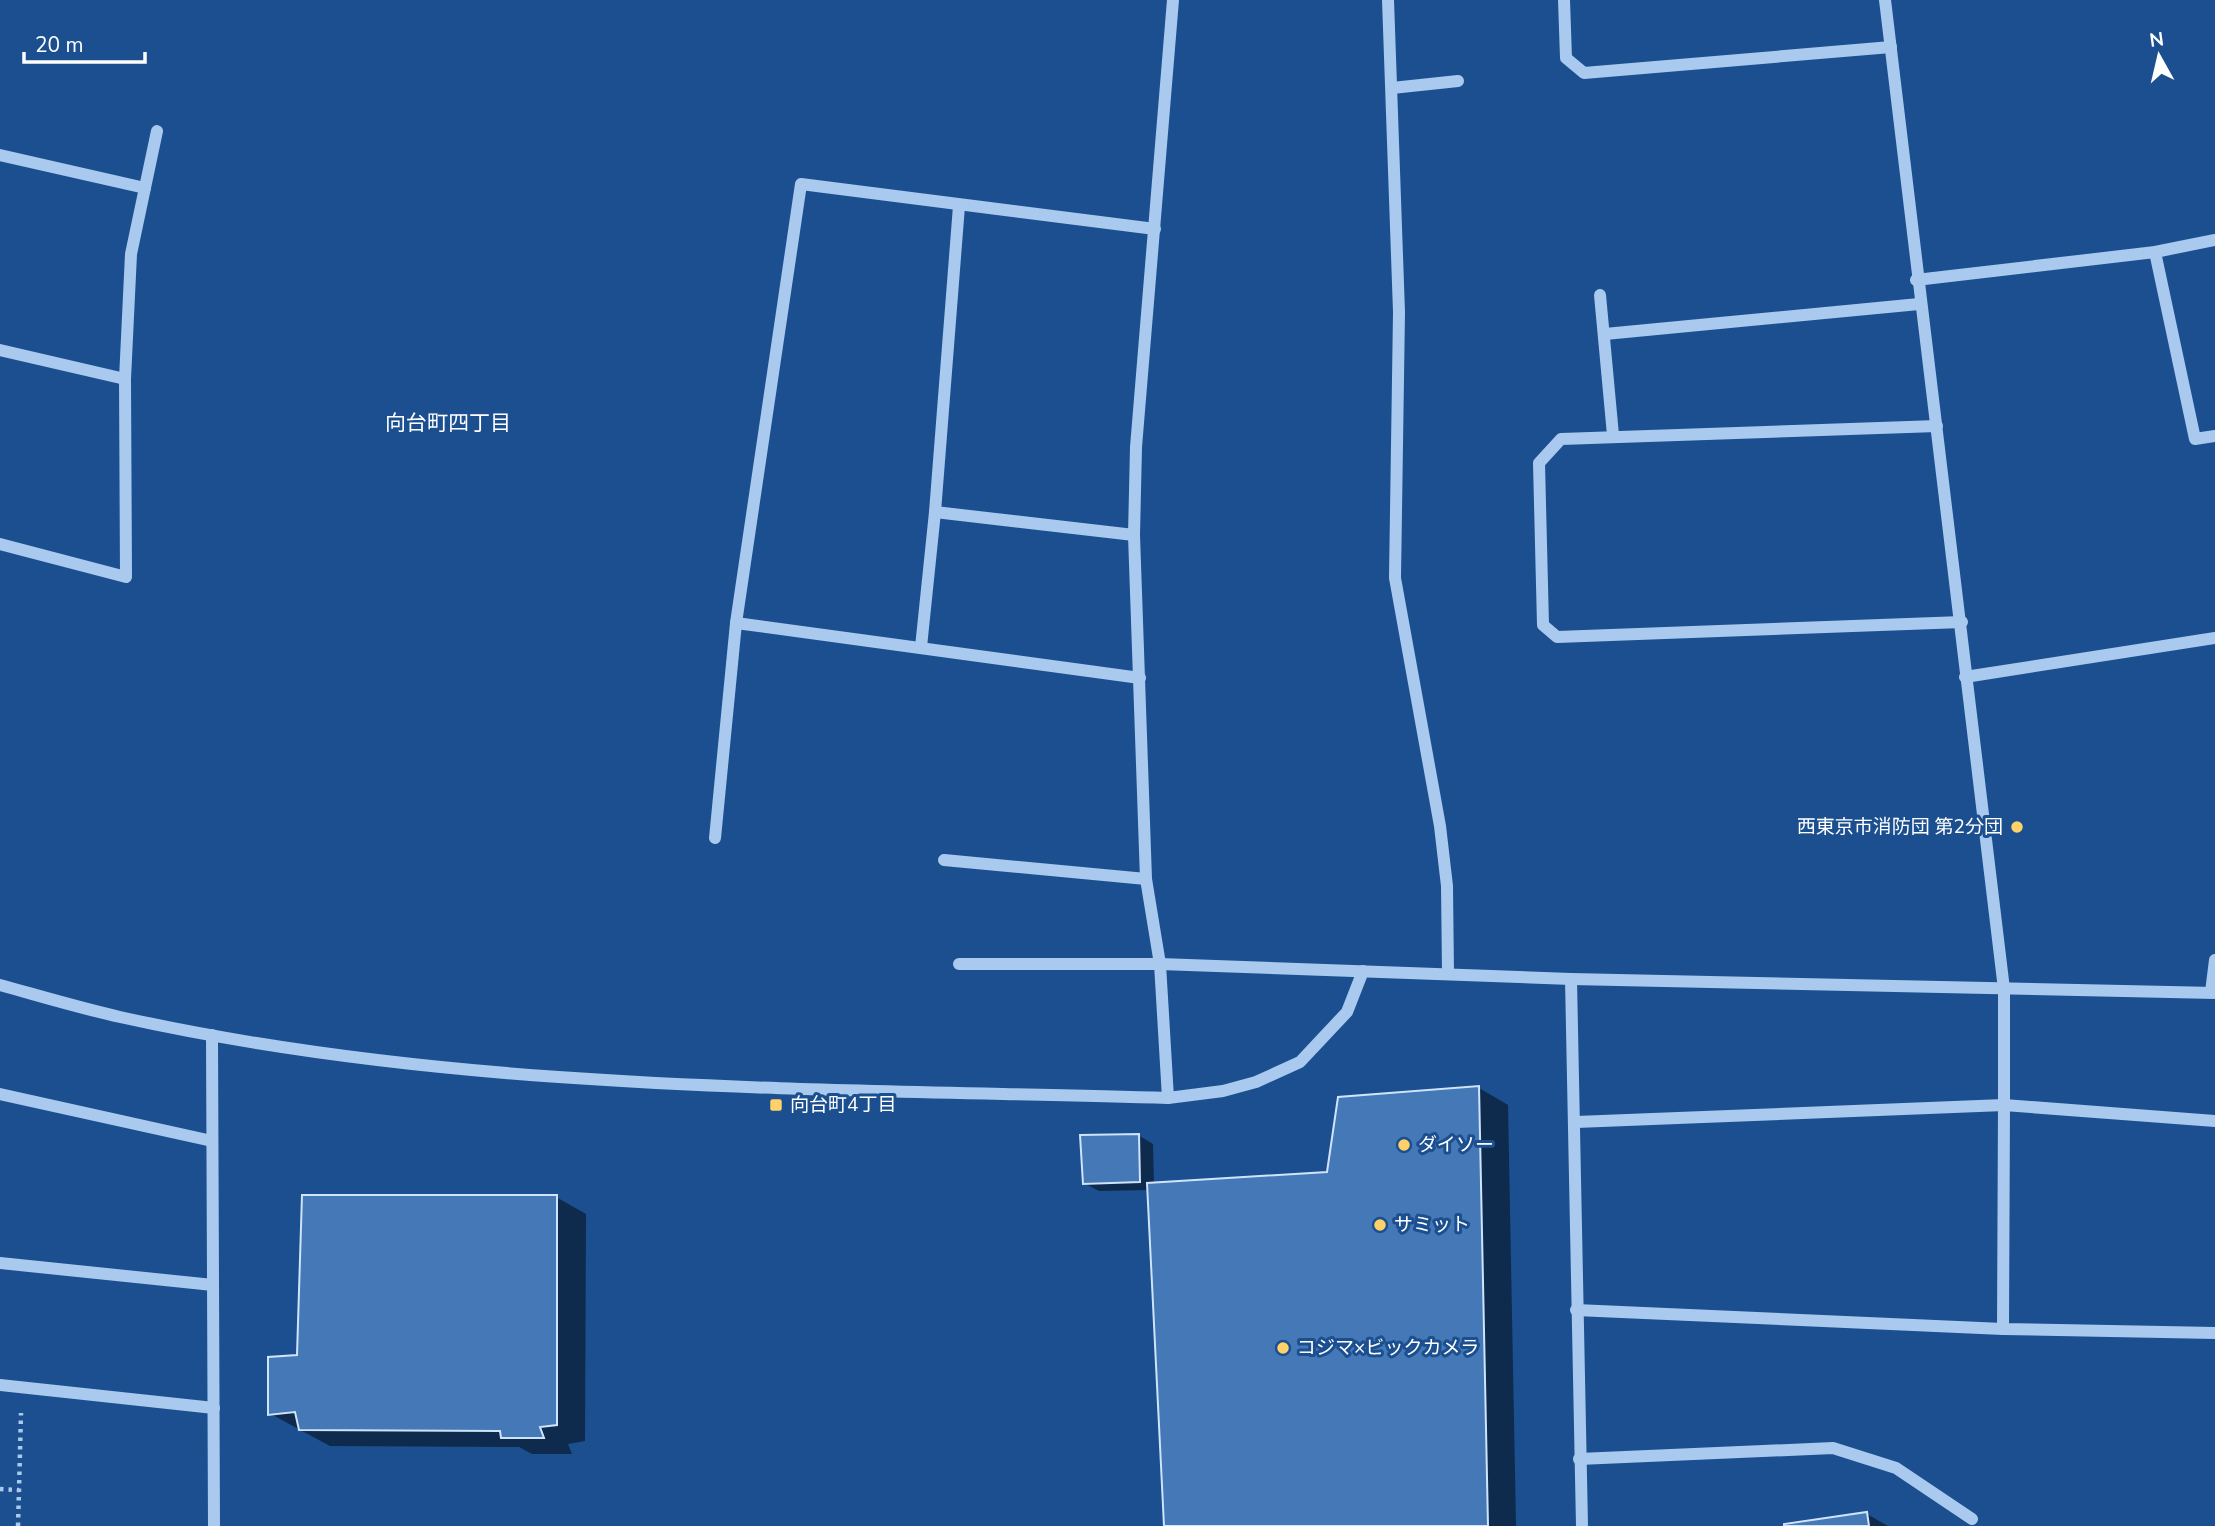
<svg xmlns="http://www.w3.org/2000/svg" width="2215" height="1526" font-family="'Nunito Sans','Noto Sans JP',sans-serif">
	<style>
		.shadow { fill: #0007 }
		.building { fill: #4478b7; stroke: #cfe3fa; stroke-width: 2 }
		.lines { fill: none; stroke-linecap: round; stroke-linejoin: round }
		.path { stroke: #a9c9ee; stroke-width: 4.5; stroke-dasharray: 3.5 5; stroke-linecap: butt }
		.minor { stroke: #a9c9ee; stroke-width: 12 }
		.poi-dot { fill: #ffd166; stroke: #1b4f8f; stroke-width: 2.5 }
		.labels { text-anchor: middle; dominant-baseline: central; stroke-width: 6; stroke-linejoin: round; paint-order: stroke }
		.poi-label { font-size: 19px; fill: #fff; stroke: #1b4f8f; text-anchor: start }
		.neighbourhood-label { font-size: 21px; fill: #fff; stroke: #1b4f8f }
	</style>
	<rect width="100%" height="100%" fill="#1b4f8f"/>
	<g class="shadow">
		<polygon points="1479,1088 1508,1105 1516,1526 1166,1526 1150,1190 1099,1191 1084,1183 1138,1135 1153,1144 1154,1185 1329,1174"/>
		<polygon points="556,1197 586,1214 585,1441 568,1444 572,1454 532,1454 519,1447 330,1446 269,1413 299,1357"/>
		<polygon points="1867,1514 1888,1526 1786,1526"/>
	</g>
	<g class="building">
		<polygon points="1479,1086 1488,1526 1164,1526 1147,1183 1327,1172 1338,1097"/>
		<polygon points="1139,1134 1140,1182 1083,1184 1080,1135"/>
		<polygon points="302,1195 557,1195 557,1425 540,1427 544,1438 501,1438 500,1431 299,1430 295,1412 268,1415 268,1357 297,1355"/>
		<polygon points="1867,1512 1869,1526 1784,1526 1784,1524"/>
	</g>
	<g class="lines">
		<g class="path">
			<polyline points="0,1489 19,1490 21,1413"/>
			<polyline points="18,1526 19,1490"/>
		</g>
		<g class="minor">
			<polyline points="1388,0 1399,312 1395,578 1440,826 1447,886 1448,974"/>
			<polyline points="1564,0 1566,58 1584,73 1891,47"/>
			<polyline points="1885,0 2004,989 2004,1105 2215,1121"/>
			<polyline points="1392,88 1458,81"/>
			<polyline points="0,155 145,188"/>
			<polyline points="2155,252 2195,439 2215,436"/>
			<polyline points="1916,280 2155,252 2215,240"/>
			<polyline points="1600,295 1613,435"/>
			<polyline points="1605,334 1919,304"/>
			<polyline points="0,350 125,379"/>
			<polyline points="1937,426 1561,439 1539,463 1543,625 1557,637 1962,622"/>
			<polyline points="935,512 1134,535"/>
			<polyline points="0,544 126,577 125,379 131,254 157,131"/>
			<polyline points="736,623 1140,678"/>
			<polyline points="921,647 935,512 959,206"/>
			<polyline points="1965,677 2215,638"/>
			<polyline points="715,838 736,623 801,184 1155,229"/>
			<polyline points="944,860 1146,879"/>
			<polyline points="959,964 1160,964 1571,979 2215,993"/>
			<polyline points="1571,979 1582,1526"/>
			<path d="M 0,985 C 40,996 80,1008 120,1017 C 462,1093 819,1088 1168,1098 L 1223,1091 L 1256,1082 L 1300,1062 L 1347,1012 L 1363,971"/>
			<polyline points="2211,992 2215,960"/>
			<polyline points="212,1035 214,1526"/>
			<polyline points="0,1094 212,1141"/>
			<polyline points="1168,1098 1160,964 1146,879 1134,535 1136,447 1173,0"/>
			<polyline points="1576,1122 2004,1105 2003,1329"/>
			<polyline points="0,1263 213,1285"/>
			<polyline points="1576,1310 2003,1329 2215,1333"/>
			<polyline points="0,1385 214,1408"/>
			<polyline points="1579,1459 1833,1448 1896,1468 1972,1519"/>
		</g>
	</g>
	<g class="poi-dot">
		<circle cx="2017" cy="827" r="7"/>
		<rect x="769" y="1098" width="14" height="14" rx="3.5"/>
		<circle cx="1404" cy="1145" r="7"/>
		<circle cx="1380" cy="1225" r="7"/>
		<circle cx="1283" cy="1348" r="7"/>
	</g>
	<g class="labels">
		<g class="poi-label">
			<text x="2003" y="827" text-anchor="end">西東京市消防団 第2分団</text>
			<text x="790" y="1105">向台町4丁目</text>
			<text x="1418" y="1145">ダイソー</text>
			<text x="1394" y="1225">サミット</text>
			<text x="1297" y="1348">コジマ×ビックカメラ</text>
		</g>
		<g class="neighbourhood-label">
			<text x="448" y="423">向台町四丁目</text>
		</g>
	</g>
	<g transform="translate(2159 56) rotate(352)" stroke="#1b4f8f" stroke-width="5" paint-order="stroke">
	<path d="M0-5L12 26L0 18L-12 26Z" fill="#ffffff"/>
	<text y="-10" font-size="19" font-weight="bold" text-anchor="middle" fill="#ffffff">N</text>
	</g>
	<path d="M24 52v10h121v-10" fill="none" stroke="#ffffff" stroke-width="3.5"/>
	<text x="35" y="52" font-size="21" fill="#ffffff" stroke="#1b4f8f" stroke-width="5" paint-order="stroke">20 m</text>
</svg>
